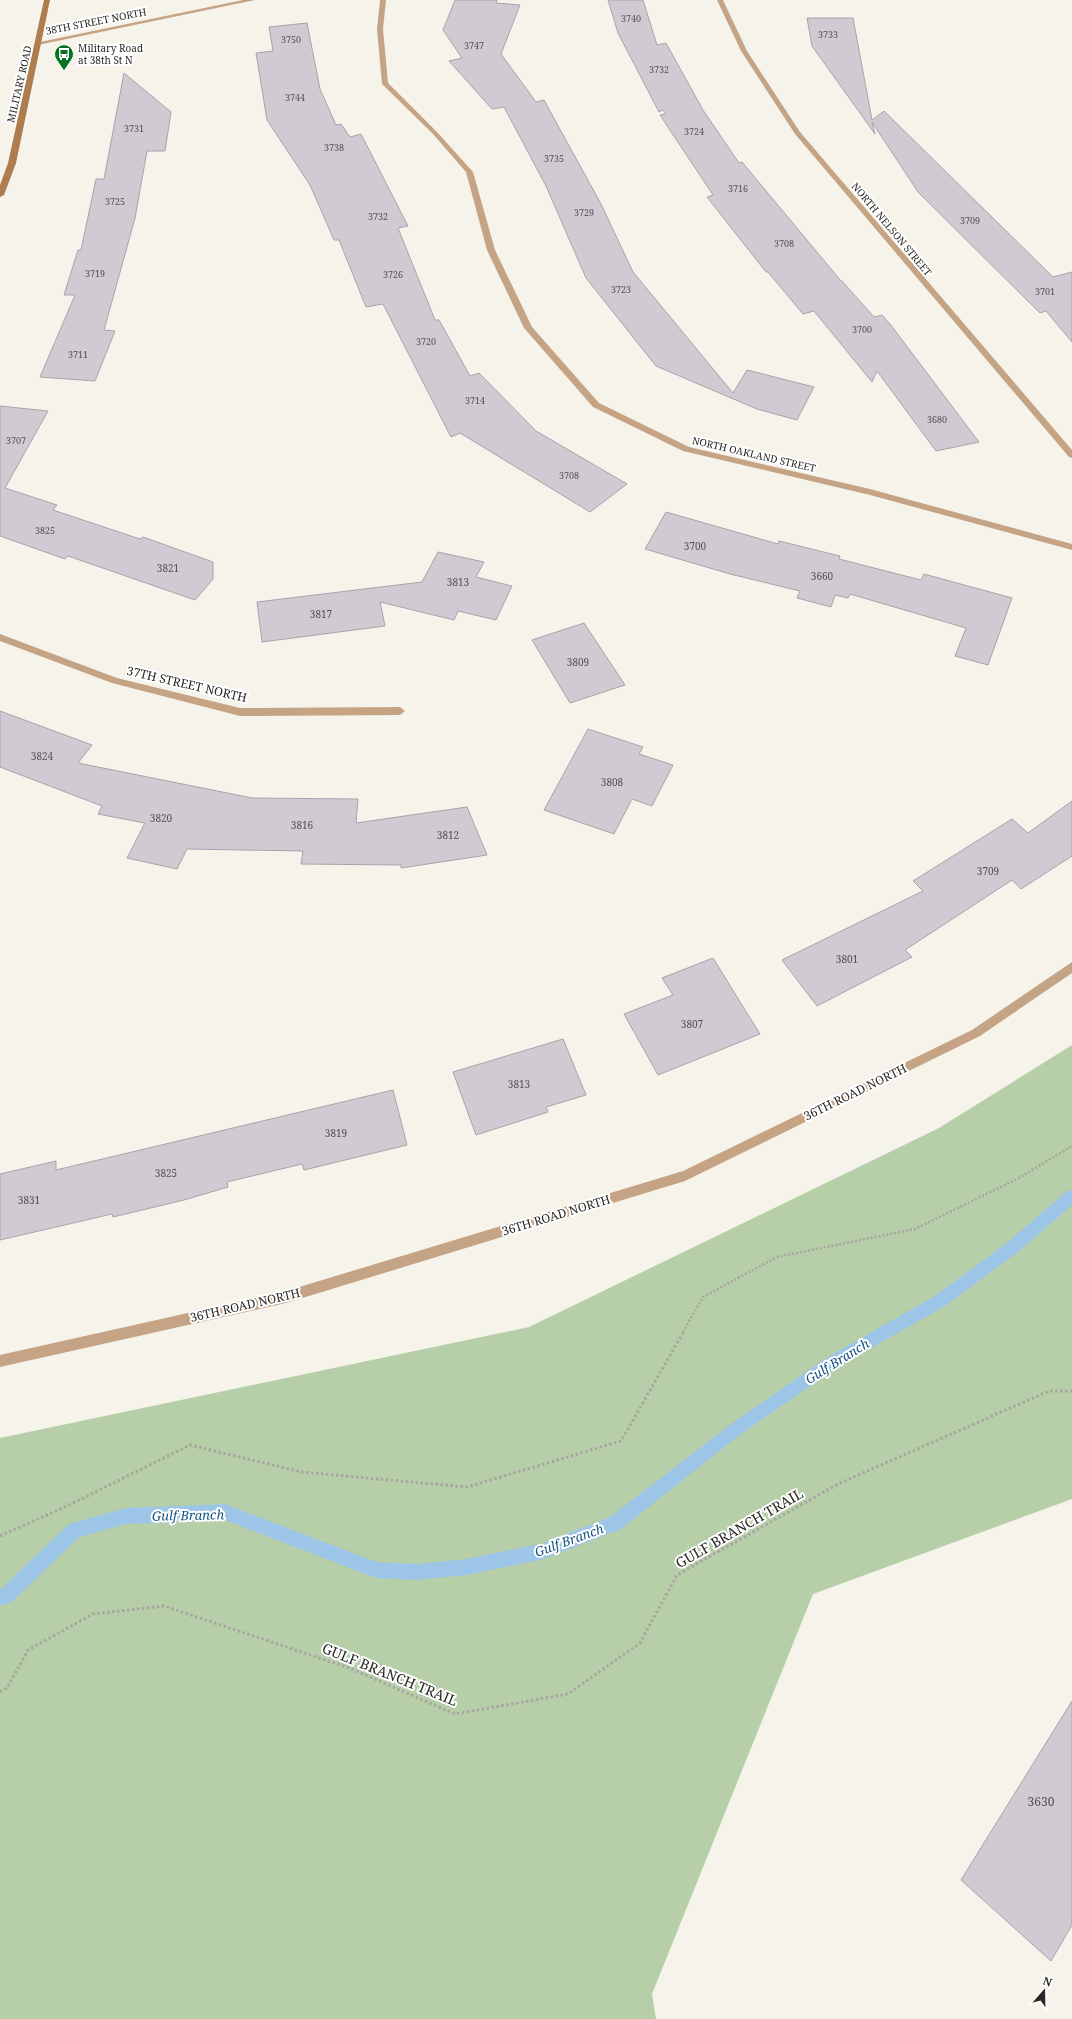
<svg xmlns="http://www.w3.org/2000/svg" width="1072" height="2019" font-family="'Noto Serif',serif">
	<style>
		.green { fill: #b7cfa8 }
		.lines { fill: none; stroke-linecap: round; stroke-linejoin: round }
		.stream { fill: #9dc5e8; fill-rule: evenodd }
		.building { fill: #d0cbd3; stroke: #a8a3ab }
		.path-far1 { stroke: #a8a69f; stroke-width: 2.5; stroke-dasharray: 2 2; stroke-linecap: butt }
		.path { stroke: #a8a69f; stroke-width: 3; stroke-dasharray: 2.5 2.5; stroke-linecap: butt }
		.minor { fill: #c5a486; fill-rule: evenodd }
		.secondary { fill: #ad7d4f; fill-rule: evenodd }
		.labels { text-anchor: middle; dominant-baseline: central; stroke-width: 4; stroke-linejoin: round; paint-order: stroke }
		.far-number-label { font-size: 9px; fill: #535150 }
		.far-street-label { font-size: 10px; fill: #292825; stroke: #fff }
		.far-poi-label { font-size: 10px; fill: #292825; stroke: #fff; text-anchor: start }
		.number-label { font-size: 10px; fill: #535150 }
		.street-label { font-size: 12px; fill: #292825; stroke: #fff }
		.near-number-label { font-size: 12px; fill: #535150 }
		.water-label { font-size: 13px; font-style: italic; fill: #165380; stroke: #fff }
		.near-street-label { font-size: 14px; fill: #292825; stroke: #fff }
	</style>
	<rect width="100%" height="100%" fill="#f5f3ea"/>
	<polygon class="green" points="1072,1045 1072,1499 813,1594 652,1994 656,2019 0,2019 0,1438 529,1327 939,1128"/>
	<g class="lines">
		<polygon class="stream" points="1072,1190 1072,1205 1018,1252 945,1306 836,1368 741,1434 621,1529 544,1559 467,1575 416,1580 376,1578 225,1520 126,1524 79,1537 13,1601 0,1606 0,1590 69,1524 126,1508 225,1504 376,1562 416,1564 467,1559 544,1543 610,1517 731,1424 826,1358 935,1296 1008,1242 1067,1191"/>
	</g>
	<g class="building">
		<polygon points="455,0 497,0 496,3 520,5 501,54 536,102 544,100 601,204 633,272 733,393 747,370 814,387 797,420 757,409 656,366 586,278 546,186 504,107 492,109 449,61 462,58 443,30"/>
		<polygon points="608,0 643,0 657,45 666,43 703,110 739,163 742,162 841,281 842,281 874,317 882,315 890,324 979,442 936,451 877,371 872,382 814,311 803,314 768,272 766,272 707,197 713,195 660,115 666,114 663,110 659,112 618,33"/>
		<polygon points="807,18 853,18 872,120 884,111 1053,277 1072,272 1072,342 1046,311 1040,313 918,192 872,122 875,134 812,46"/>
		<polygon points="307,23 320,89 336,125 341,124 350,137 361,134 408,226 398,228 435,320 439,320 470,376 479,373 536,431 627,484 590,512 460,433 451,437 383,304 366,307 339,240 334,240 310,185 267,120 256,53 273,51 269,27"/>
		<polygon points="124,73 171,112 165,151 147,151 135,218 104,330 115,331 95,381 40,377 75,295 64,295 78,250 81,250 96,179 104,179"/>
		<polygon points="0,406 48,411 5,488 57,505 53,510 140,539 143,537 213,562 213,579 195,600 68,556 65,559 0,536"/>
		<polygon points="666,512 778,544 779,541 840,556 839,559 921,580 924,574 1012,598 988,665 955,656 966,628 850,594 848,598 835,595 831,607 797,598 800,591 730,574 645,549"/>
		<polygon points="438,552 484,562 476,577 512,586 496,620 458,611 454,620 380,602 385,626 262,642 257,602 422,582"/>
		<polygon points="584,623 625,685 570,703 532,640"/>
		<polygon points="0,711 92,745 78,763 252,798 358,799 356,823 467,807 487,855 401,868 401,865 301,864 303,851 187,849 177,869 127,858 145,823 98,814 102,806 0,767"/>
		<polygon points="588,729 643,747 639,754 673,765 652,806 632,799 614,834 544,810"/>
		<polygon points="1072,801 1072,856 1021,889 1012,880 905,950 912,957 817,1006 782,960 923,891 913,881 1012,819 1028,833"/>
		<polygon points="713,958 760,1034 658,1075 624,1014 673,995 662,978"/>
		<polygon points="563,1039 586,1095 546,1107 548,1112 476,1135 453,1072"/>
		<polygon points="393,1090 407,1145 304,1170 302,1164 227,1182 228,1187 184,1200 113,1217 112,1214 0,1240 0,1174 56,1161 56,1170"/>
		<polygon points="1072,1701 1072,1925 1051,1961 961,1880"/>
	</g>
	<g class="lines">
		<polyline class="path-far1" points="683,1332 703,1297 777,1257 915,1229 1017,1179 1072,1146"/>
		<g class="path">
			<polyline points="0,1536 65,1507 190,1445 302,1472 467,1487 621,1441 684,1331"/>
			<polyline points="0,1692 7,1688 28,1650 93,1614 164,1606 352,1669 455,1714 568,1694 640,1643 677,1575 838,1484 1049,1391 1072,1391"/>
		</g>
		<g class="minor">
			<polygon points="243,0 255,0 38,45 35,43"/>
			<polygon points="380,0 386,0 383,29 388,83 437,132 473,172 495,250 532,327 599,403 689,447 870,489 1072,544 1072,550 870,495 683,451 593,407 524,328 487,250 466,172 433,134 382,84 377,29"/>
			<polygon points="717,0 723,0 747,51 800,132 1072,450 1072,458 1069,457 795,134 741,51"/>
			<polygon points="0,634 117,678 240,708 400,707 405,711 400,715 240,716 112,683 0,641"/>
			<polygon points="1072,962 1072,973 980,1036 685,1181 286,1303 0,1367 0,1355 286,1291 683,1171 972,1030"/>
		</g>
		<polygon class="secondary" points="44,0 50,0 16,163 4,195 0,197 0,185 8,163"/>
	</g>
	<defs>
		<g id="bus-pin" transform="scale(1)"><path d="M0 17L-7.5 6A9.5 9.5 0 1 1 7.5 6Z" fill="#047123" stroke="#fff"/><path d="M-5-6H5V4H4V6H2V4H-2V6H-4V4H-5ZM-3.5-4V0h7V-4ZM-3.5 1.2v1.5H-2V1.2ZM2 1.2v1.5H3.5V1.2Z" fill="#fff"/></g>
	</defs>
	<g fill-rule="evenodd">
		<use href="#bus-pin" x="64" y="54"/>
	</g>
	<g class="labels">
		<g class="far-number-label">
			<text x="631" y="18">3740</text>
			<text x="828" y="34">3733</text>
			<text x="291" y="39">3750</text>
			<text x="474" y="45">3747</text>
			<text x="659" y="69">3732</text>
			<text x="295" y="97">3744</text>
			<text x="134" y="128">3731</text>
			<text x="694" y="131">3724</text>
			<text x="334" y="147">3738</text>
			<text x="554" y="158">3735</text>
			<text x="738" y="188">3716</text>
			<text x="115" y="201">3725</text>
			<text x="584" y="212">3729</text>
			<text x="378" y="216">3732</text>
			<text x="970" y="220">3709</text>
			<text x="784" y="243">3708</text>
			<text x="95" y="273">3719</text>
			<text x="393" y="274">3726</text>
			<text x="621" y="289">3723</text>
			<text x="1045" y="291">3701</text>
			<text x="862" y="329">3700</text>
			<text x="426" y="341">3720</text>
			<text x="78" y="354">3711</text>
			<text x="475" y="400">3714</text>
			<text x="937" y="419">3680</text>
			<text x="16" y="440">3707</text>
			<text x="569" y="475">3708</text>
			<text x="45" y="530">3825</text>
		</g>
		<g class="far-street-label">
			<text transform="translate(96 21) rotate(-11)">38TH STREET NORTH</text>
			<text transform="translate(19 84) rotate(-77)">MILITARY ROAD</text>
			<text transform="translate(892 229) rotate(50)">NORTH NELSON STREET</text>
			<text transform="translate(754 454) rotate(13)">NORTH OAKLAND STREET</text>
		</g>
		<g class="far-poi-label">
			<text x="78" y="48">Military Road<tspan x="78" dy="12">at 38th St N</tspan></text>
		</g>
		<g class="number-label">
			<text x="695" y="546">3700</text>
			<text x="168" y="568">3821</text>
			<text x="822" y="576">3660</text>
			<text x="458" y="582">3813</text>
			<text x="321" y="614">3817</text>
			<text x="578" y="662">3809</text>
			<text x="42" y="756">3824</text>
			<text x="612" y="782">3808</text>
			<text x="161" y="818">3820</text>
			<text x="302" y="825">3816</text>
			<text x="448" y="835">3812</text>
			<text x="988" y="871">3709</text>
			<text x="847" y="959">3801</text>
			<text x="692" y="1024">3807</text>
			<text x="519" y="1084">3813</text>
			<text x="336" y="1133">3819</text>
			<text x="166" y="1173">3825</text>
			<text x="29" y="1200">3831</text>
		</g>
		<g class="street-label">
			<text transform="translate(187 684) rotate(13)">37TH STREET NORTH</text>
			<text transform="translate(855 1092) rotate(-26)">36TH ROAD NORTH</text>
			<text transform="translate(556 1215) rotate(-17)">36TH ROAD NORTH</text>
			<text transform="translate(245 1305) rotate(-13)">36TH ROAD NORTH</text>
		</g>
		<g class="near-number-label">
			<text x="1041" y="1801">3630</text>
		</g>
		<g class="water-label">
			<text transform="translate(837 1361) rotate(-32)">Gulf Branch</text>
			<text transform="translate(188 1515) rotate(-1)">Gulf Branch</text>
			<text transform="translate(569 1540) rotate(-20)">Gulf Branch</text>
		</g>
		<g class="near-street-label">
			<text transform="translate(739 1528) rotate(-30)">GULF BRANCH TRAIL</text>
			<text transform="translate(390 1674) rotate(22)">GULF BRANCH TRAIL</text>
		</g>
	</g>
	<g transform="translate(1044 1991) rotate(20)" stroke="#ffffff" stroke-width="3" paint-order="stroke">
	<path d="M0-3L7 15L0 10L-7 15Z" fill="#292825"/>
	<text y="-6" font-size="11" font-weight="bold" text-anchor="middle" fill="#292825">N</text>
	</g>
</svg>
